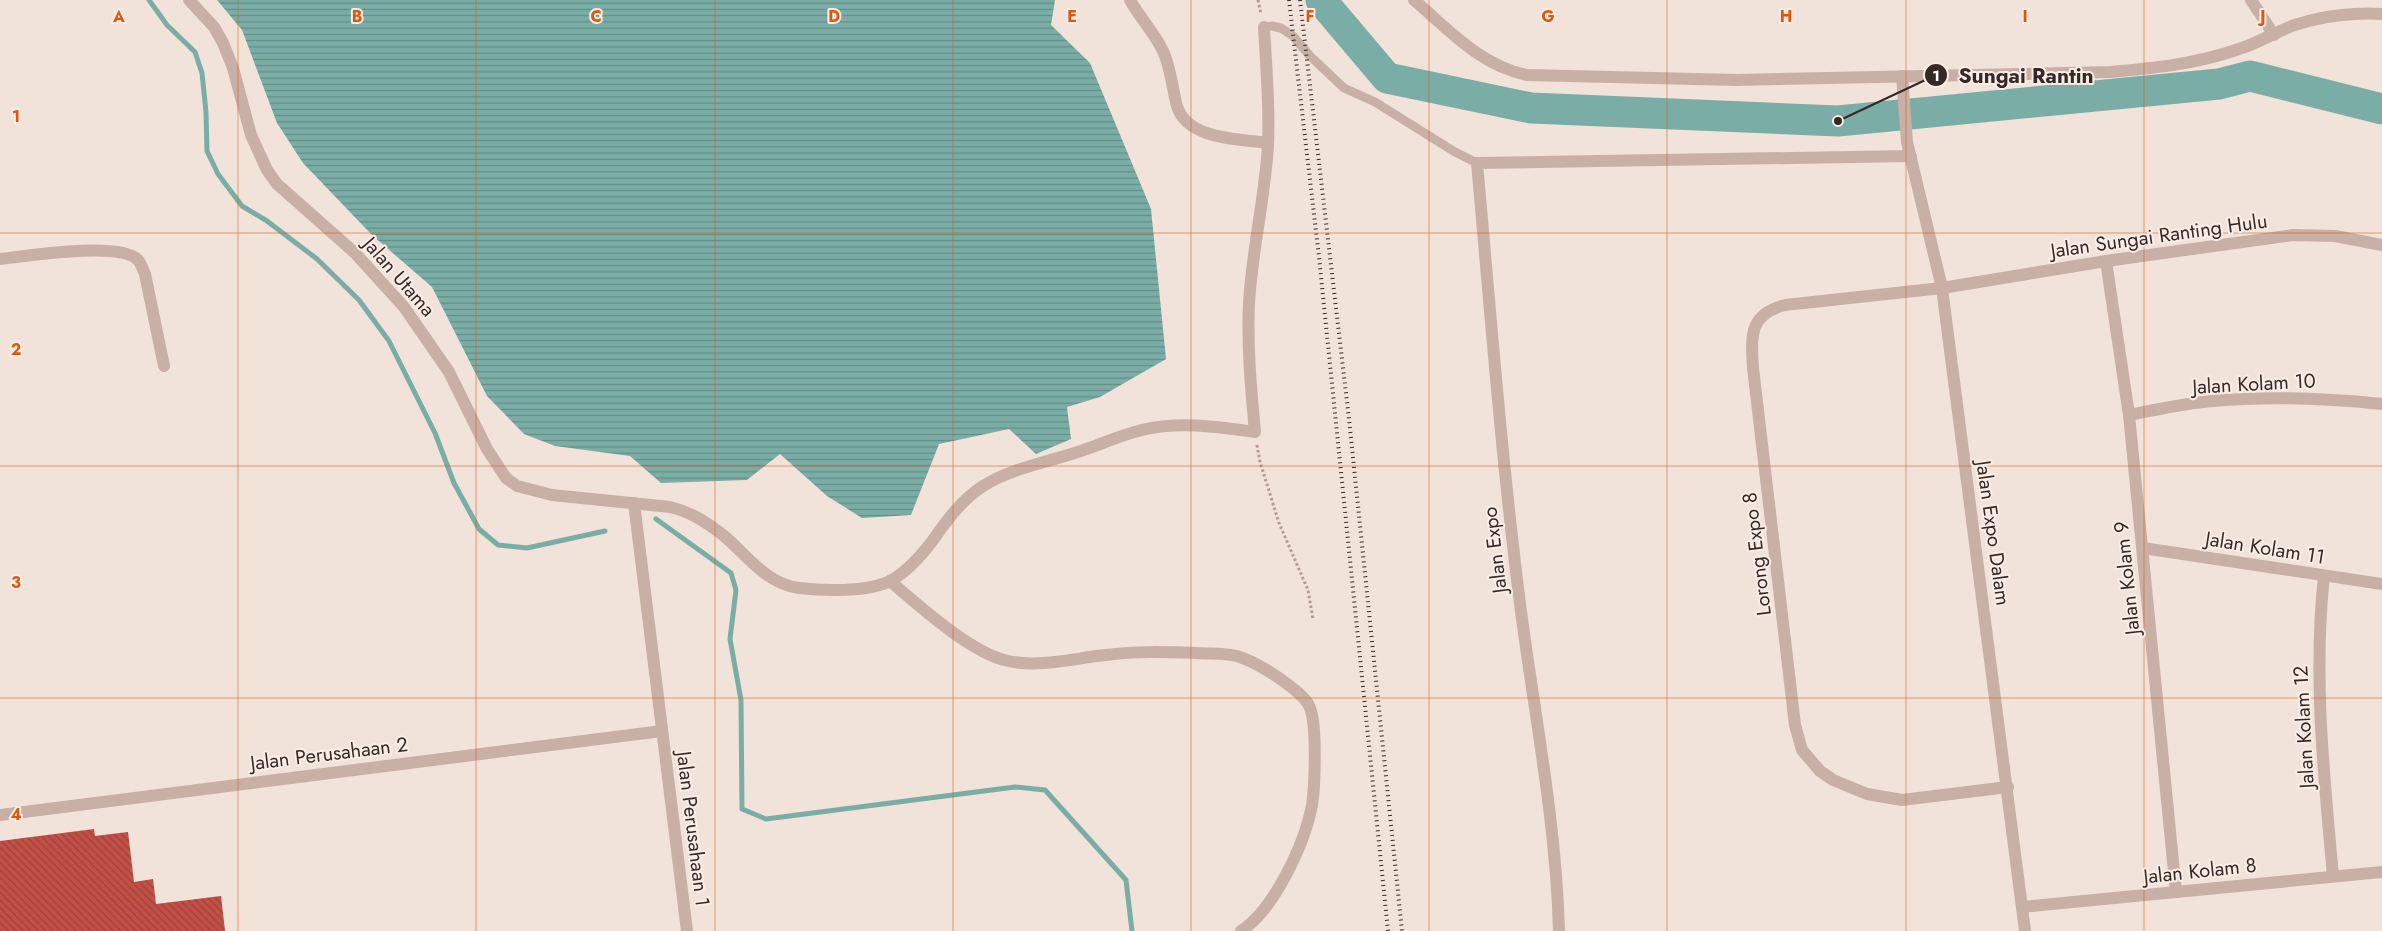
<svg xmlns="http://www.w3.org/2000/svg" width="2382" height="931" font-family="Jost,sans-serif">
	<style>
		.water { fill: url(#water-rules) }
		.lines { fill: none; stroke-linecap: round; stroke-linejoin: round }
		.stream { stroke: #7aada6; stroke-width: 5 }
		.river { stroke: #7aada6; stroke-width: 31 }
		.building { fill: url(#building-back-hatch) }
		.path { stroke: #b49a91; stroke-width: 3; stroke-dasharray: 2.5 2.5; stroke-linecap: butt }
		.lane { stroke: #c8b0a7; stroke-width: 9 }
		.street { stroke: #c8b0a7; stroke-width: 12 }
		.rail { stroke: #352927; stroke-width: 4; stroke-dasharray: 1 4; stroke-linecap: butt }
		.grid { fill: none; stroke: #df570d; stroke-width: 1; stroke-opacity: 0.55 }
		.labels { text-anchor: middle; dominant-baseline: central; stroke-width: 4; stroke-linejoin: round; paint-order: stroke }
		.street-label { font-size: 20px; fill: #352927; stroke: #f9ede6 }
		.grid-label { font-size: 16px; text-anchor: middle; font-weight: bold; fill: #df570d; stroke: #f9ede6; stroke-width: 4; stroke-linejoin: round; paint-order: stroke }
		.leader { fill: none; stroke: #352927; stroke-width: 2 }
		.callout-dot { fill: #352927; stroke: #f9ede6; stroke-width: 2 }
		.mark-label { font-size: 15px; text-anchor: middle; font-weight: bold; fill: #fff }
		.callout-label { font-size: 21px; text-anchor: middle; font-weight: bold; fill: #352927; stroke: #f9ede6; stroke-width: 4; stroke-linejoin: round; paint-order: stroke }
	</style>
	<defs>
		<pattern id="water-rules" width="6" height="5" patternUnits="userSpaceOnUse" patternTransform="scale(1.25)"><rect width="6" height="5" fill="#7aada6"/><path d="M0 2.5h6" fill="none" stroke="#658d87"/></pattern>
		<pattern id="building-back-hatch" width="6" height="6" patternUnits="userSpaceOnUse" patternTransform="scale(1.25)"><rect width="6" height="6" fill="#c25047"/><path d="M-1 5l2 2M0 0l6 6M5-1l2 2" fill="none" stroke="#9e423b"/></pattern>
	</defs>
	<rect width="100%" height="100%" fill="#f1e2da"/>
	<polygon class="water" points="217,0 1055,0 1051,25 1090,63 1151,209 1166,359 1100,397 1067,407 1071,439 1036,454 1009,429 939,444 911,515 862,518 827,496 780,454 747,480 661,483 630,456 555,446 524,434 487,396 432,287 372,235 303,163 277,123 242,30"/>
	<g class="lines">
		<g class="stream">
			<polyline points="149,0 167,25 195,52 202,73 206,112 207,151 218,174 242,206 267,221 317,259 359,300 389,341 435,433 454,483 479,529 498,545 527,548 605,531"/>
			<polyline points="656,519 731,573 736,590 730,639 741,700 742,809 766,819 1015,787 1045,790 1126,880 1132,931"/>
		</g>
		<polyline class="river" points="1321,0 1387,78 1531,108 1838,121 2219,84 2250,76 2382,109"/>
	</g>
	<polygon class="building" points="94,829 95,836 128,832 134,882 153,879 156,904 221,896 225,931 0,931 0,841"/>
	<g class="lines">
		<g class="path">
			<polyline points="1258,0 1261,14"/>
			<polyline points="1257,445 1260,462 1279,523 1308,590 1313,619"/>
		</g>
		<polyline class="lane" points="1264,27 1272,26 1281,28 1293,36 1310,56 1344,88 1375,102 1455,152 1477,163"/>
		<g class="street">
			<path d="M 189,0 L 214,27 L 223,43 L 233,68 L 251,135 L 267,170 L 277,184 L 355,253 L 404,307 L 449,372 L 487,449 L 506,478 L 517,486 L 552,495 L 670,507 C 691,512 706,522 723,535 C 746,554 766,584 799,588 C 823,591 866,592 888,582 C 905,574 919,558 930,544 C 946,522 959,502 983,486 C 1008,470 1039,464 1068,455 C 1093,448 1117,436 1142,430 C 1180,421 1218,427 1255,432 C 1251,389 1247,346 1249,303 C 1252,250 1265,198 1268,145 C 1270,105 1266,67 1264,27"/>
			<path d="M 1130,0 C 1140,18 1154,32 1163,51 C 1171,68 1172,88 1177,106 C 1187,140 1240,139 1268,143"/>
			<path d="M 1414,0 C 1449,30 1481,66 1527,75 L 1737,80 L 2111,72 C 2155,68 2196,64 2239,49 C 2259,43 2278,30 2298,24 C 2323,16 2357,12 2382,14"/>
			<polyline points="2251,0 2274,35"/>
			<polyline points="1902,76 1907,142 1942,288 2025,931"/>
			<path d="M 0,259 C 27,256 120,241 138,260 C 141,263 143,270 145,274 L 164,366"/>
			<polyline points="2106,261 2129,415 2176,892"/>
			<path d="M 2129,415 C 2156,410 2185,403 2213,401 C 2269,396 2325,398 2382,404"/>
			<polyline points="634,503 687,931"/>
			<polyline points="2143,548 2382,584"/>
			<path d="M 2324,576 C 2313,677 2324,775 2333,876"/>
			<path d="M 890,581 C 919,606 971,653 1008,661 C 1039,668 1075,658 1106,655 C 1136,651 1166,652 1196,653 C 1210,654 1224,653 1237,656 C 1256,662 1274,674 1290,686 C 1297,692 1307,699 1310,708 C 1317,725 1315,786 1312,805 C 1305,843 1274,910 1241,931"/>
			<path d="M 2008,787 L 1902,800 L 1867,794 L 1833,780 L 1820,771 L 1802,750 L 1795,725 L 1753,368 C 1751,336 1749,314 1785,305 L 1942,288 L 2106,261 L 2293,235 L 2335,236 L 2382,245"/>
			<polyline points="0,815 662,731"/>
			<polyline points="2022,907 2382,872"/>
			<path d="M 1559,931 C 1556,818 1533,708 1519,596 C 1501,452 1490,307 1477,163 L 1911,156"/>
		</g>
		<g class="rail">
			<polyline points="1289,0 1319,257 1388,931"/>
			<polyline points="1300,0 1349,419 1402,931"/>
		</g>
	</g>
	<path class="grid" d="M 238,0 L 238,931M 476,0 L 476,931M 715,0 L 715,931M 953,0 L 953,931M 1191,0 L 1191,931M 1429,0 L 1429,931M 1667,0 L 1667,931M 1906,0 L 1906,931M 2144,0 L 2144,931M 0,233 L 2382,233M 0,466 L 2382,466M 0,698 L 2382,698"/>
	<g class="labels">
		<g class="street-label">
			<text transform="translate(2159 236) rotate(-8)">Jalan Sungai Ranting Hulu</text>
			<text transform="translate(399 277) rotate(49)">Jalan Utama</text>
			<text transform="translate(2254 384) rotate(-3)">Jalan Kolam 10</text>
			<text transform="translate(1993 533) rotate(82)">Jalan Expo Dalam</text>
			<text transform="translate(2265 548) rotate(9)">Jalan Kolam 11</text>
			<text transform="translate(1495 550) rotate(-97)">Jalan Expo</text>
			<text transform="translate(1757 554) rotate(-97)">Lorong Expo 8</text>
			<text transform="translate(2127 578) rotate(-96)">Jalan Kolam 9</text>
			<text transform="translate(2304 727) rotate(-93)">Jalan Kolam 12</text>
			<text transform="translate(329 754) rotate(-7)">Jalan Perusahaan 2</text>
			<text transform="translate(693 829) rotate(83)">Jalan Perusahaan 1</text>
			<text transform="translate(2200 871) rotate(-6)">Jalan Kolam 8</text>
		</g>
	</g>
	<g class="grid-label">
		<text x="119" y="22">A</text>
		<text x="357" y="22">B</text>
		<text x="596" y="22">C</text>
		<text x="834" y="22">D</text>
		<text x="1072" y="22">E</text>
		<text x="1310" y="22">F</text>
		<text x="1548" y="22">G</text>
		<text x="1786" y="22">H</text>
		<text x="2025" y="22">I</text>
		<text x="2263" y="22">J</text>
		<text x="16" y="122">1</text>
		<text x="16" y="355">2</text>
		<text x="16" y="588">3</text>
		<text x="16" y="820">4</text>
	</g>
	<path class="leader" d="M1838 121L1936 75"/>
	<g class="callout-dot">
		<circle cx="1838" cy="121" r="5"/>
		<circle cx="1936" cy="75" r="12"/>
	</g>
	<g class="mark-label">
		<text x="1936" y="81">1</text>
	</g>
	<g class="callout-label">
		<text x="2026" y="83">Sungai Rantin</text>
	</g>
</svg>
